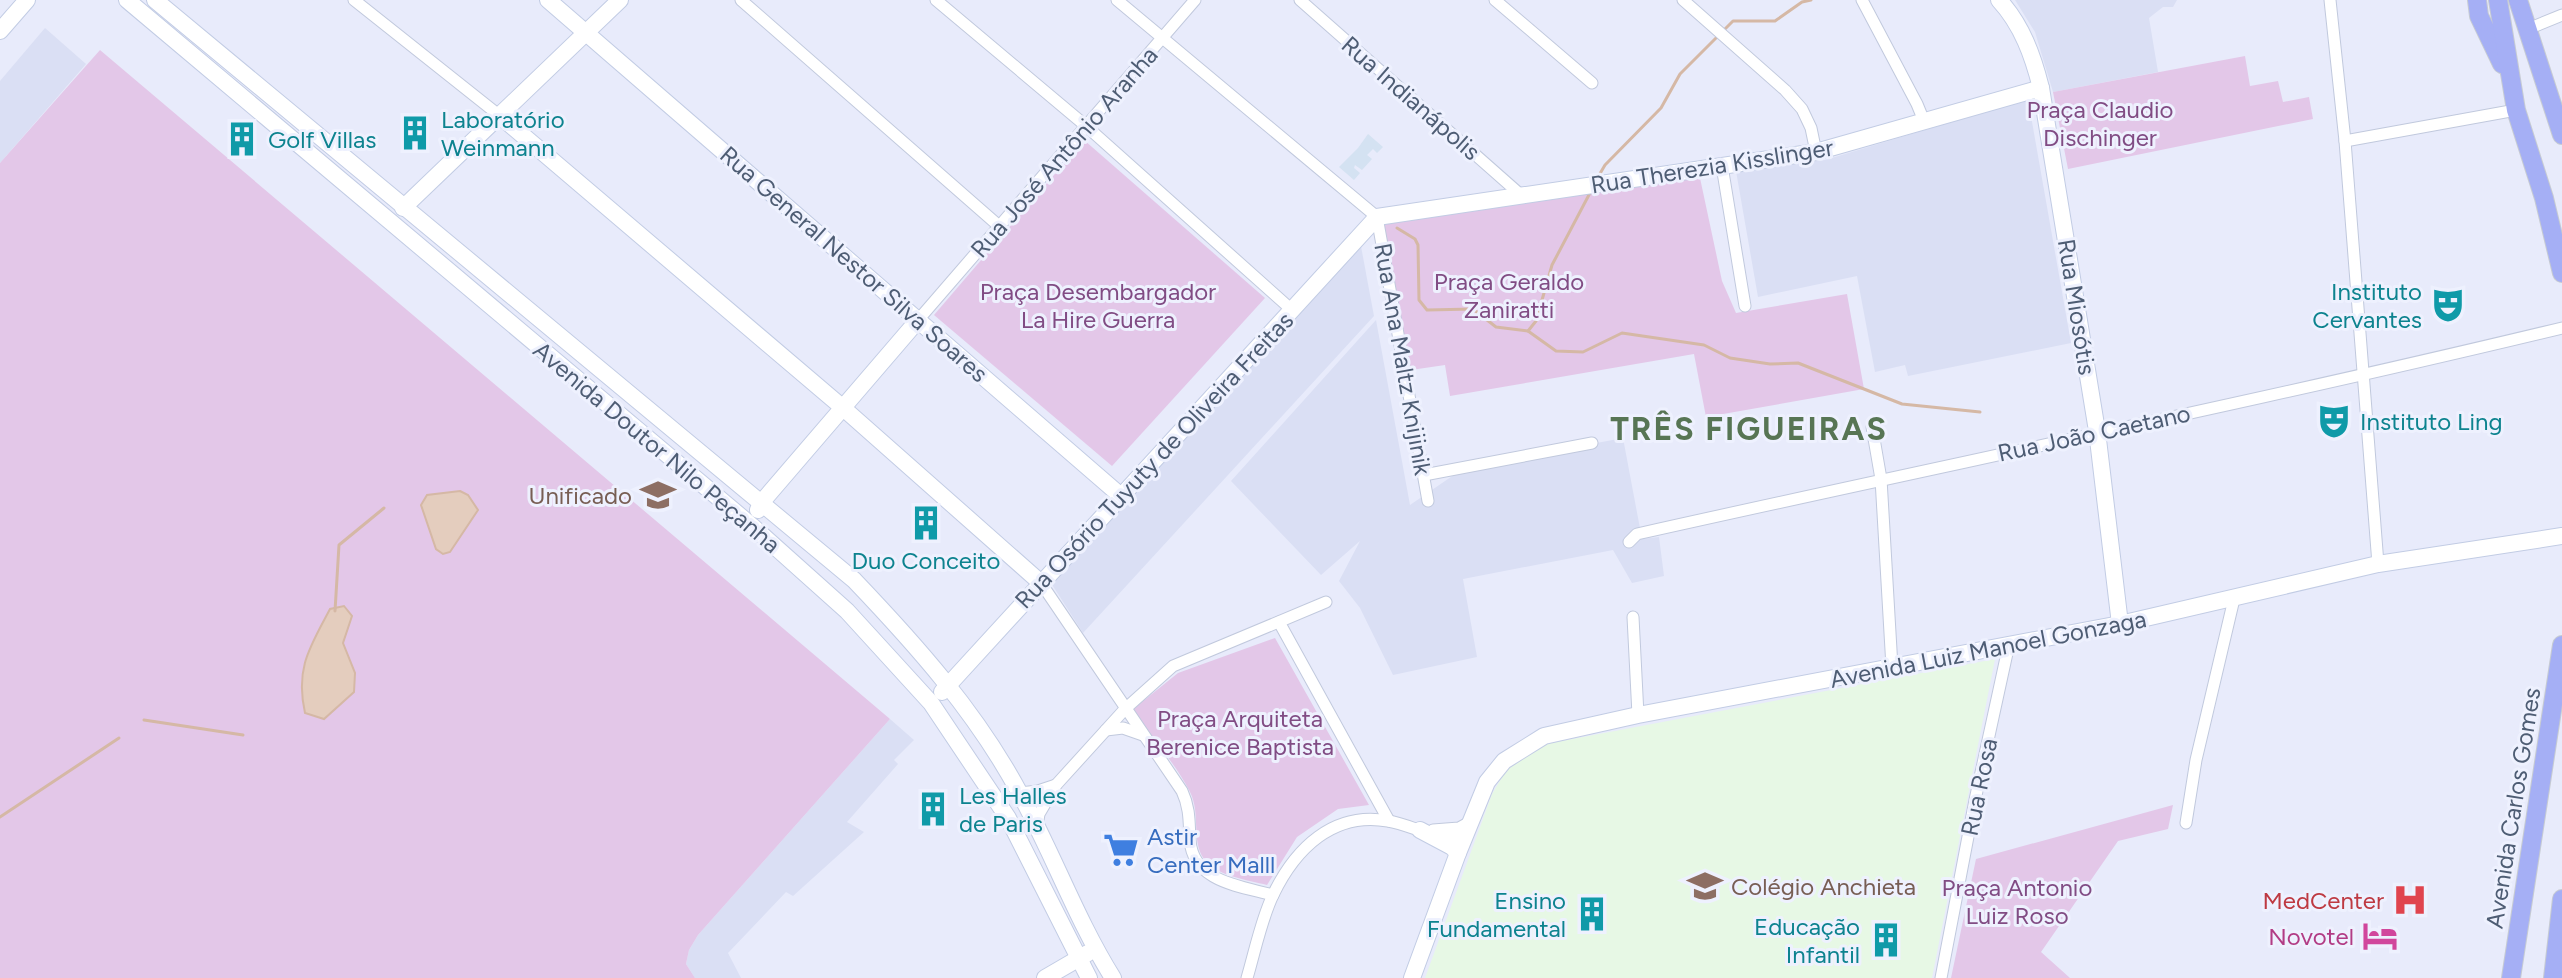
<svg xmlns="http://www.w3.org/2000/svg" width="2562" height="978" font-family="Figtree,sans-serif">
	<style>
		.residential { fill: #dadff4 }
		.commercial { fill: #d4e2f2 }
		.education { fill: #e7f8e5 }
		.green { fill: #e3c7e8 }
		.water { fill: #e4cdbe; stroke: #d5b8a5; stroke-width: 2 }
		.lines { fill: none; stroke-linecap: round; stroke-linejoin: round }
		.stream { stroke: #d5b8a5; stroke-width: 3 }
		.street-casing { stroke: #c1c9dd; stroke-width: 13 }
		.secondary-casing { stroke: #c2cce4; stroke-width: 18 }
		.primary-casing { stroke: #c6cbd3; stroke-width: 20 }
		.street { stroke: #fff; stroke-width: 11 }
		.secondary { stroke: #fff; stroke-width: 16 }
		.primary { stroke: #a5aff5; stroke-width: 18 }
		.labels { text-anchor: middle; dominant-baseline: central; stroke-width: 6; stroke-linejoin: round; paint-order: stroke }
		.street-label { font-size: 24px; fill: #4e5d74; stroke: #eef1fe }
		.park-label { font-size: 24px; fill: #814c84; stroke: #eef1fe }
		.culture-label { font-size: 24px; fill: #0d838f; stroke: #eef1fe; text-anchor: start }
		.education-label { font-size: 24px; fill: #785e54; stroke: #eef1fe; text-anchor: end }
		.shop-label { font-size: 24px; fill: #366cbe; stroke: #eef1fe; text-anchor: start }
		.health-label { font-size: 24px; fill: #be3a42; stroke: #eef1fe; text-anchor: end }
		.hotel-label { font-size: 24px; fill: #b23c85; stroke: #eef1fe; text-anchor: end }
		.district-label { font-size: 32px; font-weight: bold; letter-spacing: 2px; fill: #577554; stroke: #eef1fe }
	</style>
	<rect width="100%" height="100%" fill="#e8ebfb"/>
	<g class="residential">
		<polygon points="2015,0 2177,0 2173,7 2163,7 2149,18 2158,72 2053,92 2035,32"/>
		<polygon points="45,28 86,64 0,163 0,81"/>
		<polygon points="2028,99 2071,343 1908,376 1905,365 1875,372 1857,276 1758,297 1736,171 1825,160"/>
		<polygon points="1360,241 1374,316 1083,633 1051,583"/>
		<polygon points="1376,320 1410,505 1464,468 1623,438 1642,539 1659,537 1664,576 1632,583 1613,550 1463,579 1477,657 1393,675 1360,608 1339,581 1360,541 1321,575 1231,481"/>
		<polygon points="890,719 914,740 894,760 898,764 847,822 864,832 793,896 786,892 728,953 741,978 695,978 686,964 689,950 698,935"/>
	</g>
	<polygon class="commercial" points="1368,134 1383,147 1377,153 1373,149 1367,155 1372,159 1362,170 1355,165 1354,168 1360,173 1354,180 1339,167 1358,148"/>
	<polygon class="education" points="1995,659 1932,978 1425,978 1492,794 1507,769 1546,744"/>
	<g class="green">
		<polygon points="100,50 890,719 698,935 689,950 686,964 695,978 0,978 0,163"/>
		<polygon points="2245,56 2250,86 2278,81 2283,102 2309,97 2313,119 2068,169 2053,92"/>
		<polygon points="1084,140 1265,298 1112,466 934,315"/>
		<polygon points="1700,178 1722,281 1736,313 1847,294 1864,389 1706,417 1694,354 1450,396 1445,365 1411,370 1383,223"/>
		<path d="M 1275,638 L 1369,805 L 1338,809 L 1297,837 L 1267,885 C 1248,880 1216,876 1204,859 C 1191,841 1201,813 1190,792 C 1175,763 1151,736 1132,710 L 1178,673 Z"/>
		<polygon points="2173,805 2168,829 2118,841 2041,952 2070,978 1951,978 1976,859"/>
	</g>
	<g class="water">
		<polygon points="460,491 468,495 478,510 450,552 443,554 436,549 421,505 427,495"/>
		<path d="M 344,606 L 352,616 L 343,643 L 355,673 L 354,692 L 324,719 L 305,713 C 295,668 310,647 330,609 Z"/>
	</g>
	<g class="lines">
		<g class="stream">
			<polyline points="1598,177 1605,165 1661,108 1680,74 1733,21 1775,21 1802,2 1811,0"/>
			<polyline points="1397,228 1415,239 1418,245 1419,300 1427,310 1473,309 1496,327 1528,331 1536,321 1552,265 1591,191"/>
			<polyline points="1528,331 1556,351 1583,352 1622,333 1704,345 1730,358 1770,364 1798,363 1902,404 1980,412"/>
			<polyline points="335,611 339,545 384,508"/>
			<polyline points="144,720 243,735"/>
			<polyline points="0,817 119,738"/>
		</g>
		<g class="street-casing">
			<g id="street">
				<polyline points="354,0 500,116"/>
				<polyline points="741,0 999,226"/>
				<polyline points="936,0 1086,126 1292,310"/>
				<polyline points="1117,0 1377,217 1428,501"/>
				<polyline points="1300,0 1522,196"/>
				<polyline points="1495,0 1592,83"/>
				<polyline points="1683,0 1785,90 1802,109 1811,128 1816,152"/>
				<polyline points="1862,0 1917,104 1924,121"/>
				<polyline points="2330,0 2345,141 2378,564"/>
				<polyline points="2528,29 2562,15"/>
				<polyline points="2345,141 2516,110"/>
				<polyline points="1722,166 1745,306"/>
				<polyline points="919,319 1195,0"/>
				<polyline points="1872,427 1881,479 1892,667"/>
				<polyline points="1424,475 1592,443"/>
				<path d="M 1629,542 L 1637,534 C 1945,465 2255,402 2562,328"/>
				<path d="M 1041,583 L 1182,791 C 1190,808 1189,822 1190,840 C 1193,882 1240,886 1273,895"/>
				<polyline points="1633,617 1638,715"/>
				<polyline points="1279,622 1389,821"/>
				<polyline points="1106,730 1123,728 1143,735"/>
				<polyline points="1020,793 1038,791 1056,785"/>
				<polyline points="2186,823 2196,760 2234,599"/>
				<polyline points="1037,827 1039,814 1056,785 1125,709 1173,666 1326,602"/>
				<polyline points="1433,830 1459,828 1470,822"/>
				<path d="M 1247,978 C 1255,951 1261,920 1273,895 C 1295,849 1333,811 1388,821 C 1413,825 1440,843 1465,836"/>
				<polyline points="1941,978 1975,800 2009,644"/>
			</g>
		</g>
		<g class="secondary-casing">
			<g id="secondary">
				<polyline points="127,0 752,526 847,611 931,703 1008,818 1089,978"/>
				<path d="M 155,0 L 854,580 C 916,645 976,712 1019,792 C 1053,853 1076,919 1113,978"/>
				<polyline points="548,0 1121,496"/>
				<path d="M 1999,0 C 2022,25 2033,56 2041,88 L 2097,431 L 2120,624"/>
				<polyline points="0,31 27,0"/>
				<polyline points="500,116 842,407 1041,583"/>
				<polyline points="403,208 620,0"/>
				<polyline points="758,510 761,503 919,319"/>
				<polyline points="942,692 1377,217 1816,152 2041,88"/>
				<polyline points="1420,830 1452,847 1458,853"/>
				<polyline points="1045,978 1088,953"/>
				<polyline points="1412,978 1458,853 1487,782 1504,761 1544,736 1638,715 2120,624 2378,564 2562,536"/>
			</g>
		</g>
		<g class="primary-casing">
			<g id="primary">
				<polyline points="2477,0 2479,16 2502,64"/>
				<polyline points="2498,0 2516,110 2544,198 2562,273"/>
				<polyline points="2518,0 2562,135"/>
				<polyline points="2511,978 2562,645"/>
				<polyline points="2553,978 2562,899"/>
			</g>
		</g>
		<use href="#street" class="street"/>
		<use href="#secondary" class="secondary"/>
		<use href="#primary" class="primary"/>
	</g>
	<defs>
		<g id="building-bare" transform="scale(2.76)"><path d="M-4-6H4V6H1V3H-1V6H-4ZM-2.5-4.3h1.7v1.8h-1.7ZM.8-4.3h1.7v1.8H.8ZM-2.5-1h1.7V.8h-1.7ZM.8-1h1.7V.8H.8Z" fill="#0f9aa8" stroke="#eef1fe" stroke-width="2.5" paint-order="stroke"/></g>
		<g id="theatre-bare" transform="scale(2.76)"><path d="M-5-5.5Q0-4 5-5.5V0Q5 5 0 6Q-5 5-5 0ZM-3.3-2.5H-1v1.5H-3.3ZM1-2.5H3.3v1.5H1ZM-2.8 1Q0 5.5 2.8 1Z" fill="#0f9aa8" stroke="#eef1fe" stroke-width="2.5" paint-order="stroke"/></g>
		<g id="school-bare" transform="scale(2.76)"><path d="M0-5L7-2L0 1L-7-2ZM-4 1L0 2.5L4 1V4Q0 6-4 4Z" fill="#8d6e63" stroke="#eef1fe" stroke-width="2.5" paint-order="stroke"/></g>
		<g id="supermarket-bare" transform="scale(2.76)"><path d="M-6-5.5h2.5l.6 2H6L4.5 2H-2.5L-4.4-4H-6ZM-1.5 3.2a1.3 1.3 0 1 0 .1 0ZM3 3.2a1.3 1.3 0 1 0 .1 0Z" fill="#3f7fe0" stroke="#eef1fe" stroke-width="2.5" paint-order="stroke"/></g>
		<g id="hospital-bare" transform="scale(2.76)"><path d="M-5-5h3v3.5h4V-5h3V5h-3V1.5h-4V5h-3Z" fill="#e0444e" stroke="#eef1fe" stroke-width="2.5" paint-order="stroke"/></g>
		<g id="hotel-bare" transform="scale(2.76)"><path d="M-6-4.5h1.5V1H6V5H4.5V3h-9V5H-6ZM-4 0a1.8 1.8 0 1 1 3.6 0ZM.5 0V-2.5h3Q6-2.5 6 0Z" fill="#d1479c" stroke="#eef1fe" stroke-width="2.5" paint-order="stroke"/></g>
	</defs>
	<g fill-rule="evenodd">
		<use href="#building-bare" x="415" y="133"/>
		<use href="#building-bare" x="242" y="139"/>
		<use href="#theatre-bare" x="2448" y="305"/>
		<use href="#theatre-bare" x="2334" y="421"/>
		<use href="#school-bare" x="658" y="495"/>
		<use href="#building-bare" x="926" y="523"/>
		<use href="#building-bare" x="933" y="809"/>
		<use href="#supermarket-bare" x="1121" y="850"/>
		<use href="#school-bare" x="1705" y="886"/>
		<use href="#hospital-bare" x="2410" y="900"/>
		<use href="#building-bare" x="1592" y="914"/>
		<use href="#hotel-bare" x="2380" y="936"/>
		<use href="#building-bare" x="1886" y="940"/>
	</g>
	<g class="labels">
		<g class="street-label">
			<text transform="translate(1411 98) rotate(41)">Rua Indianápolis</text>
			<text transform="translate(1064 152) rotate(-49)">Rua José Antônio Aranha</text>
			<text transform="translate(1712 166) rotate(-9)">Rua Therezia Kisslinger</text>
			<text transform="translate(854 264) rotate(41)">Rua General Nestor Silva Soares</text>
			<text transform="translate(2077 307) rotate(81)">Rua Miosótis</text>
			<text transform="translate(1403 359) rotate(80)">Rua Ana Maltz Knijinik</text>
			<text transform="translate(2094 433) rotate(-12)">Rua João Caetano</text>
			<text transform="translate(657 447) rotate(40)">Avenida Doutor Nilo Peçanha</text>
			<text transform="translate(1154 460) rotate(-47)">Rua Osório Tuyuty de Oliveira Freitas</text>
			<text transform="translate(1988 649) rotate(-11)">Avenida Luiz Manoel Gonzaga</text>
			<text transform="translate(1979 787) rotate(-78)">Rua Rosa</text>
			<text transform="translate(2513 808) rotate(-81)">Avenida Carlos Gomes</text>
		</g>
		<g class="park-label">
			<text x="2100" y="109">Praça Claudio<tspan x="2100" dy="28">Dischinger</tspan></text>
			<text x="1509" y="281">Praça Geraldo<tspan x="1509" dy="28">Zaniratti</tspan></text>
			<text x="1098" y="291">Praça Desembargador<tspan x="1098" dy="28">La Hire Guerra</tspan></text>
			<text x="1240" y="718">Praça Arquiteta<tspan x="1240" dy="28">Berenice Baptista</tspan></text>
			<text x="2017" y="887">Praça Antonio<tspan x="2017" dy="28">Luiz Roso</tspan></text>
		</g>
		<g class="culture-label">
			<text x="441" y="119">Laboratório<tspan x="441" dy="28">Weinmann</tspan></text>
			<text x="268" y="139">Golf Villas</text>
			<text x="2422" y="291" text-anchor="end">Instituto<tspan x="2422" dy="28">Cervantes</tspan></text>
			<text x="2360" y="421">Instituto Ling</text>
			<text x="926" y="560" text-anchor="middle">Duo Conceito</text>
			<text x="959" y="795">Les Halles<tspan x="959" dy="28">de Paris</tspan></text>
			<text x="1566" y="900" text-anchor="end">Ensino<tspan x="1566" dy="28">Fundamental</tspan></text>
			<text x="1860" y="926" text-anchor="end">Educação<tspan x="1860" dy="28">Infantil</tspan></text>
		</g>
		<g class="education-label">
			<text x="632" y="495">Unificado</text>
			<text x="1731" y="886" text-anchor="start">Colégio Anchieta</text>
		</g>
		<g class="shop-label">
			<text x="1147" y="836">Astir<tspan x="1147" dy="28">Center Malll</tspan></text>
		</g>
		<g class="health-label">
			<text x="2384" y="900">MedCenter</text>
		</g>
		<g class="hotel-label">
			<text x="2354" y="936">Novotel</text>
		</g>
		<g class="district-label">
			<text x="1749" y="429">TRÊS FIGUEIRAS</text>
		</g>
	</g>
</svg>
